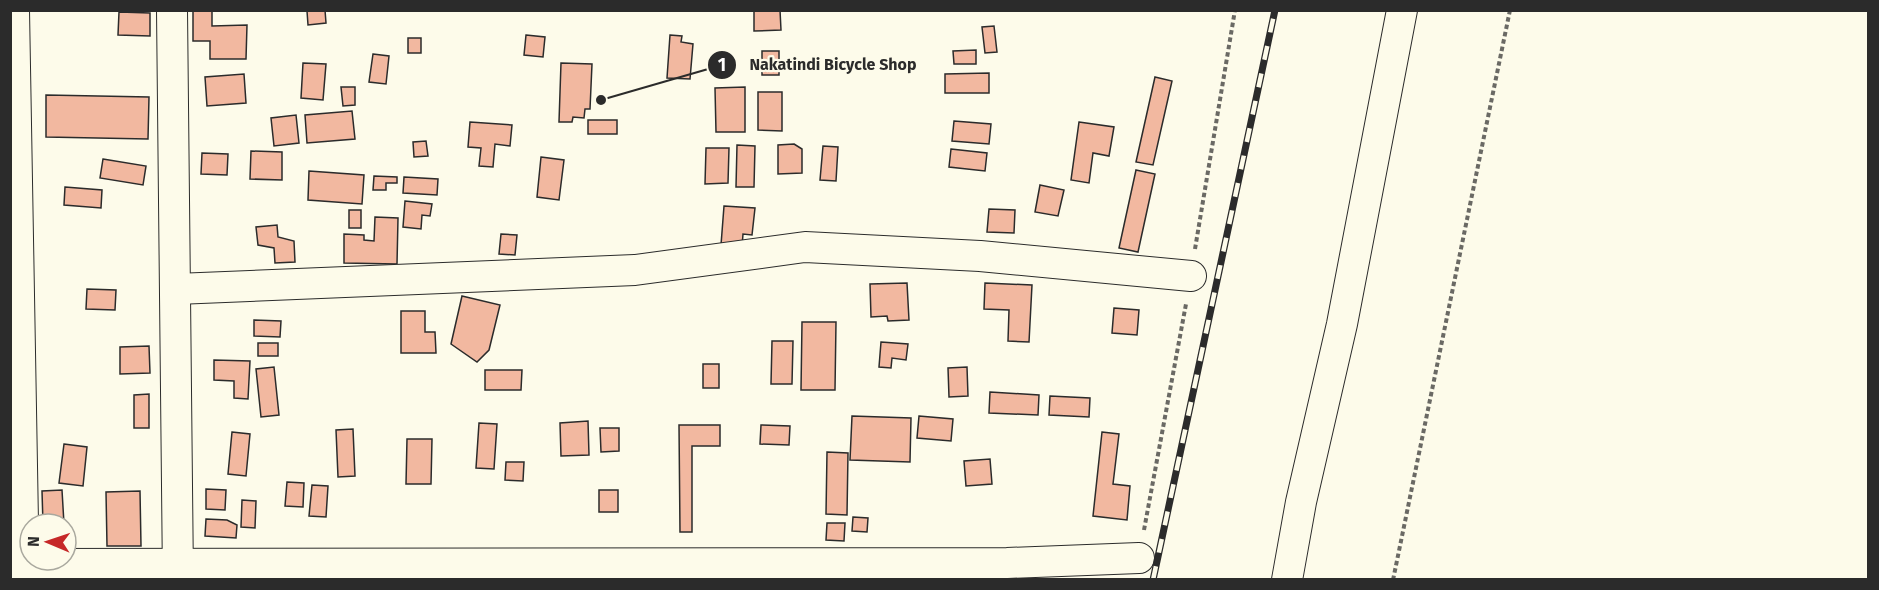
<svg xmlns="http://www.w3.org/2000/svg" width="1879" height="590" font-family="'Fira Sans',sans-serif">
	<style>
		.building { fill: #f2b8a0; stroke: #2b2b2b; stroke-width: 1.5 }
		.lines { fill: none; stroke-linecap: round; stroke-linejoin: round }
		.minor-casing { stroke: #2b2b2b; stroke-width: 32 }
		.path { stroke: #6a6964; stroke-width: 4; stroke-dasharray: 4.5 3; stroke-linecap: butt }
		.minor { stroke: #fdfbea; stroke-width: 30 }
		.rail-casing { stroke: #2b2b2b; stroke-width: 7 }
		.rail { stroke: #fdfbea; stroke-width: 4.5; stroke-dasharray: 14; stroke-linecap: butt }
		.leader { fill: none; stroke: #2b2b2b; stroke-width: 2 }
		.callout-dot { fill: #2b2b2b; stroke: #fdfbea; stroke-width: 2 }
		.mark-label { font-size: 18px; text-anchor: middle; font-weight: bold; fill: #fff }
		.callout-label { font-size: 16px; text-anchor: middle; font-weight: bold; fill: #2b2b2b; stroke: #fdfbea; stroke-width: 4.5; stroke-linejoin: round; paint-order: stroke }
	</style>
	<rect width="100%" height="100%" fill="#fdfbea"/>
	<g class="building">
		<polygon points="193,10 212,10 212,26 247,25 246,59 210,59 210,41 193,41"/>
		<polygon points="325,10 326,23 308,25 307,11"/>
		<polygon points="754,10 780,10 781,30 754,31"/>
		<polygon points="119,12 150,13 150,36 118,35"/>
		<polygon points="994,26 997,52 985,53 982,27"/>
		<polygon points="526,35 545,37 543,57 524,55"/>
		<polygon points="670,35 682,36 681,42 693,44 690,79 667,78"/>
		<rect x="408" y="38" width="13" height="15"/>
		<polygon points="976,50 976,64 954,64 953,51"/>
		<rect x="762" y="51" width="17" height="24"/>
		<polygon points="373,54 389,56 386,84 369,82"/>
		<polygon points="303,63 326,64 323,100 301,98"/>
		<polygon points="561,63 592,64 590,109 585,109 584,118 573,117 572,122 559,122"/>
		<polygon points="989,73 989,93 945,93 945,74"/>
		<polygon points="244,74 246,103 207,106 205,77"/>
		<polygon points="1155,77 1172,81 1153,165 1136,162"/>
		<polygon points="341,87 355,87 355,105 343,106"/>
		<polygon points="745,87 745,132 716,132 715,88"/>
		<polygon points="758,92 782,92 782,131 758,130"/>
		<polygon points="46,95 149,97 148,139 46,137"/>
		<polygon points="352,111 355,139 307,143 305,115"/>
		<polygon points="296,115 299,143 274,146 271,118"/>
		<rect x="588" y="120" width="29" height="14"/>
		<polygon points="954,121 991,124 989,144 952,141"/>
		<polygon points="470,122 512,125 510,146 495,144 493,167 479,166 481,148 468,147"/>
		<polygon points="1079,122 1114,127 1109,156 1093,153 1089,183 1071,180"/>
		<polygon points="426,141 428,156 414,157 413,142"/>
		<polygon points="794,144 802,149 802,173 778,174 778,145"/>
		<polygon points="737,145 755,146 754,187 736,187"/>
		<polygon points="823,146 838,147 836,181 820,180"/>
		<polygon points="706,148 729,148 728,183 705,184"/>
		<polygon points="951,149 987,153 985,171 949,167"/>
		<polygon points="251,151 282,152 282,180 250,179"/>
		<polygon points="202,153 228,154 227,175 201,174"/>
		<polygon points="541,157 564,160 559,200 537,197"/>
		<polygon points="103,159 146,166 143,185 100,178"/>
		<polygon points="1136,170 1155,174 1138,252 1119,248"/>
		<polygon points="309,171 364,175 362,204 308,200"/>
		<polygon points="374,176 397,177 397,183 386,183 386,190 373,190"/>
		<polygon points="404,177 438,179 437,195 403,193"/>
		<polygon points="1040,185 1064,190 1058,216 1035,212"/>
		<polygon points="65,187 102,190 101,208 64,205"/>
		<polygon points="405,201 432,204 430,216 422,215 421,229 403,227"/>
		<polygon points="724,206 755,208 752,235 743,234 742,247 721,245"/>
		<polygon points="989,209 1015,210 1014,233 987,232"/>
		<rect x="349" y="210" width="12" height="18"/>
		<polygon points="375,217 398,218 397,264 344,263 344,234 364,235 364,240 374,241"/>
		<polygon points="277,225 278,237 294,241 295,262 275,263 274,248 258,245 256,227"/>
		<polygon points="501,234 517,235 515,255 499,254"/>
		<polygon points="907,283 909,320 888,321 887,316 871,317 870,284"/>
		<polygon points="985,283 1032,285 1029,342 1008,341 1009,310 984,309"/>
		<polygon points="87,289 116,290 115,310 86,309"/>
		<polygon points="462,296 500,305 489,350 477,362 451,344"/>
		<polygon points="1114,308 1139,310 1137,335 1112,333"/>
		<polygon points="401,311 425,311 425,332 435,332 436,353 401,353"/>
		<polygon points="254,320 281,321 280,337 254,336"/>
		<polygon points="802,322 836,322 835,390 801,390"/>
		<polygon points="772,341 793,341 792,384 771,384"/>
		<polygon points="881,342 908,344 906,360 892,358 891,368 879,367"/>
		<rect x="258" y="343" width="20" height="13"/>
		<polygon points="149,346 150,373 120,374 120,347"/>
		<polygon points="214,360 250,361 248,399 234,398 234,381 214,380"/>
		<rect x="703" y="364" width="16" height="24"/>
		<polygon points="274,367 279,415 261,417 256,369"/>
		<polygon points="967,367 968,396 949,397 948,368"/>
		<polygon points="485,370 522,370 521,390 485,390"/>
		<polygon points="990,392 1039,395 1038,415 989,413"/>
		<polygon points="149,394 149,428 134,428 134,395"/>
		<polygon points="1050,396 1090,398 1089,417 1049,415"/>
		<polygon points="852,416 911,418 910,462 850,460"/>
		<polygon points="919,416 953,419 951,441 917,438"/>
		<polygon points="588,421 589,455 561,456 560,423"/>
		<polygon points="479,423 497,424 494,469 476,468"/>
		<polygon points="679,425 720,425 720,446 692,446 692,532 680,532"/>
		<polygon points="761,425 790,426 789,445 760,444"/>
		<polygon points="600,428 619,428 619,451 601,452"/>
		<polygon points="353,429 355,476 338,477 336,430"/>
		<polygon points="232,432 250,434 246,476 228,474"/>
		<polygon points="1102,432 1119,434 1113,484 1130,486 1127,520 1093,516"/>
		<polygon points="407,439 432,439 431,484 406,484"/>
		<polygon points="64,444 87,447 83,486 59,483"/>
		<polygon points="827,452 848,453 847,515 826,514"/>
		<polygon points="990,459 992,484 966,486 964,461"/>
		<polygon points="506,462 524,462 523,481 505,480"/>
		<polygon points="287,482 304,483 303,507 285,506"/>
		<polygon points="312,485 328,486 326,517 309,516"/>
		<polygon points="206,489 226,490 225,510 206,509"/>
		<polygon points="62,490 64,524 43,524 42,491"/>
		<rect x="599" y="490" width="19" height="22"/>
		<polygon points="140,491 141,546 107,546 106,492"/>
		<polygon points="242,500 256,501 255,528 241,527"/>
		<polygon points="853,517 868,518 867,532 852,531"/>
		<polygon points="206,519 227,520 237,525 236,538 205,536"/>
		<polygon points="827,523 845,523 844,541 826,540"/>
	</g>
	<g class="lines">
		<g class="minor-casing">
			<g id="minor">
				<polyline points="14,10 24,580"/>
				<polyline points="172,10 178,580"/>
				<polyline points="176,289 635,270 805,247 980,256 1191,276"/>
				<polyline points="24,564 1007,563 1139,558"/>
				<polyline points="1287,580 1301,502 1342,324 1402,10"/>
			</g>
		</g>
		<g class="path">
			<polyline points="1195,249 1235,10"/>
			<polyline points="1144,530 1186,304"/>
			<polyline points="1393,580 1510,10"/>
		</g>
		<use href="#minor" class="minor"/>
		<g class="rail-casing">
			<polyline id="rail" points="1153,580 1275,10"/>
		</g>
		<use href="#rail" class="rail"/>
	</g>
	<path class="leader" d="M601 100L722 65"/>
	<g class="callout-dot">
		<circle cx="601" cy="100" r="6"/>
		<circle cx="722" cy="65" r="15"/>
	</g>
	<g class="mark-label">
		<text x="722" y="71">1</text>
	</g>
	<g class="callout-label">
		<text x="833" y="70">Nakatindi Bicycle Shop</text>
	</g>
	<rect width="1879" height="590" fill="none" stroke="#2b2b2b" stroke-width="24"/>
	<g transform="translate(48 542) rotate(272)"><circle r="28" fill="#fdfbea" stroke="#a9a89e" stroke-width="1.5"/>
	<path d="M0-4.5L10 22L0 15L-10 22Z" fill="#c62828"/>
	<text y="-9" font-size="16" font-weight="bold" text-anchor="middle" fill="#2b2b2b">N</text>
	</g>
</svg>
